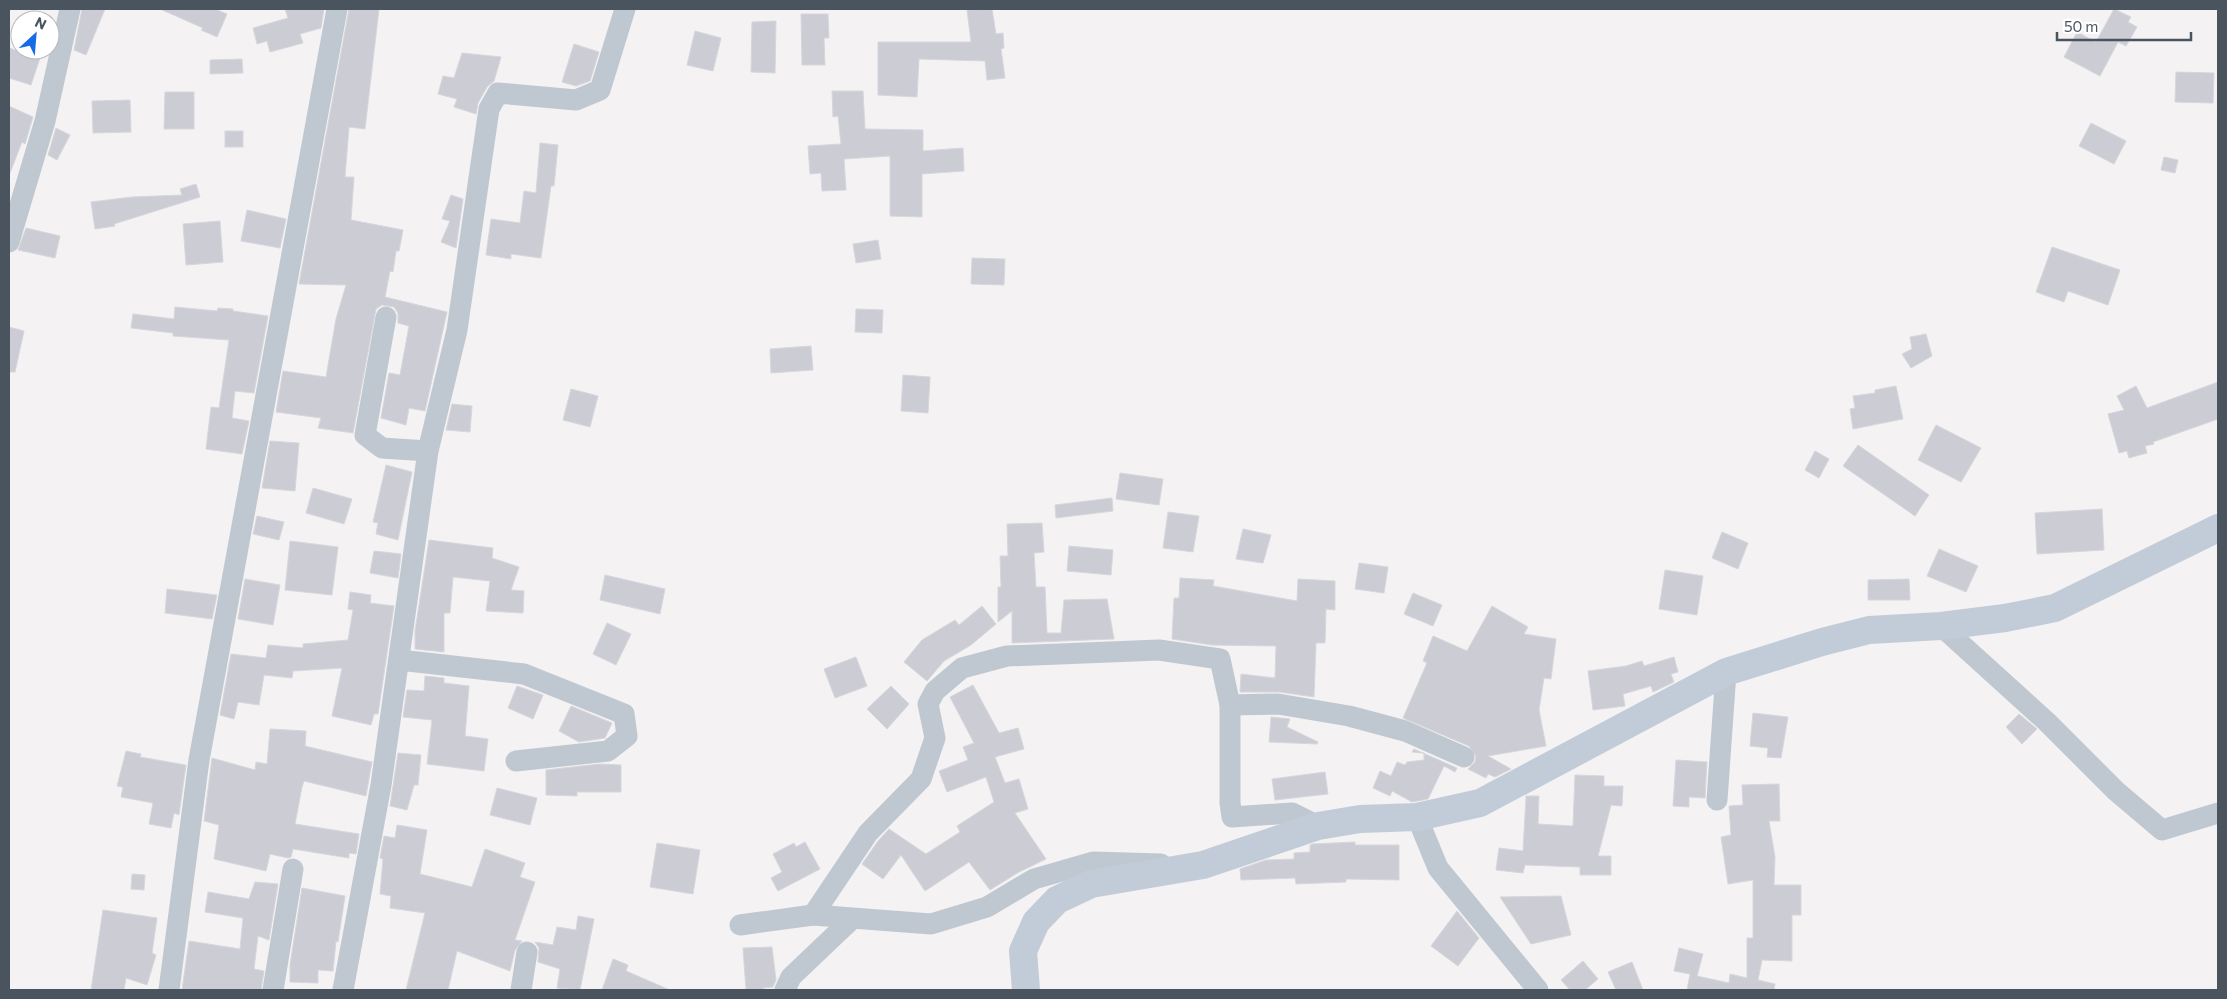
<svg xmlns="http://www.w3.org/2000/svg" width="2227" height="999" font-family="Commissioner,sans-serif">
	<style>
		.building { fill: #cccdd4; stroke: #d6d7dd }
		.lines { fill: none; stroke-linecap: round; stroke-linejoin: round }
		.minor { stroke: #bfc8d0; stroke-width: 21 }
		.secondary { stroke: #c2ccd8; stroke-width: 28 }
	</style>
	<rect width="100%" height="100%" fill="#f4f2f2"/>
	<!-- building -->
	<g class="building">
		<path d="M 82,9 L 105,9 L 86,55 L 74,50 Z"/>
		<path d="M 160,9 L 215,9 L 227,14 L 217,37 L 201,30 L 203,28 Z"/>
		<path d="M 285,9 L 324,9 L 321,28 L 300,34 L 303,43 L 270,52 L 267,41 L 257,44 L 253,28 L 288,18 Z"/>
		<path d="M 349,9 L 379,9 L 365,129 L 349,127 L 345,177 L 354,177 L 351,220 L 403,230 L 399,251 L 396,251 L 393,272 L 390,271 L 385,297 L 447,312 L 425,411 L 409,408 L 406,425 L 381,418 L 389,373 L 400,375 L 409,326 L 398,323 L 398,313 L 394,307 L 382,305 L 376,309 L 353,433 L 318,428 L 321,418 L 276,412 L 283,371 L 326,377 L 336,319 L 346,285 L 299,284 Z"/>
		<path d="M 992,9 L 996,34 L 1003,33 L 1004,48 L 1001,49 L 1005,78 L 987,80 L 985,61 L 919,59 L 917,97 L 878,95 L 878,42 L 971,42 L 967,10 Z"/>
		<path d="M 2114,9 L 2131,17 L 2128,22 L 2137,27 L 2126,46 L 2118,42 L 2100,76 L 2064,57 L 2077,32 L 2096,42 Z"/>
		<path d="M 801,14 L 828,14 L 829,38 L 824,38 L 825,65 L 802,65 Z"/>
		<path d="M 776,21 L 775,73 L 751,72 L 752,22 Z"/>
		<path d="M 695,31 L 721,38 L 713,71 L 687,65 Z"/>
		<path d="M 574,44 L 599,52 L 590,81 L 576,86 L 562,82 Z"/>
		<path d="M 9,48 L 40,58 L 31,85 L 9,78 Z"/>
		<path d="M 462,53 L 501,57 L 494,81 L 487,87 L 478,103 L 476,114 L 454,107 L 457,99 L 438,94 L 443,76 L 454,78 Z"/>
		<path d="M 242,59 L 243,73 L 210,74 L 210,60 Z"/>
		<path d="M 2176,72 L 2214,73 L 2213,103 L 2175,102 Z"/>
		<path d="M 832,91 L 863,91 L 865,129 L 923,130 L 923,151 L 963,148 L 964,171 L 922,174 L 922,217 L 890,216 L 890,156 L 844,159 L 846,190 L 822,191 L 821,173 L 810,174 L 808,146 L 841,144 L 838,116 L 833,117 Z"/>
		<path d="M 165,92 L 194,92 L 194,129 L 164,129 Z"/>
		<path d="M 130,100 L 131,132 L 93,133 L 92,101 Z"/>
		<path d="M 9,106 L 33,117 L 25,144 L 22,142 L 10,173 Z"/>
		<path d="M 2091,123 L 2126,141 L 2114,164 L 2079,146 Z"/>
		<path d="M 56,128 L 70,135 L 57,160 L 48,155 Z"/>
		<rect x="225" y="131" width="18" height="16"/>
		<path d="M 540,143 L 558,145 L 554,186 L 551,186 L 541,258 L 511,254 L 511,259 L 486,255 L 491,219 L 520,223 L 524,191 L 536,193 Z"/>
		<path d="M 2164,157 L 2178,160 L 2175,173 L 2161,170 Z"/>
		<path d="M 196,184 L 200,197 L 114,224 L 115,226 L 95,229 L 91,202 L 132,197 L 182,195 L 180,189 Z"/>
		<path d="M 451,195 L 463,199 L 456,248 L 441,242 L 450,221 L 442,219 Z"/>
		<path d="M 247,210 L 286,219 L 280,248 L 241,241 Z"/>
		<path d="M 220,221 L 223,262 L 186,265 L 183,224 Z"/>
		<path d="M 26,228 L 60,236 L 55,258 L 18,250 Z"/>
		<path d="M 878,240 L 881,259 L 856,263 L 853,244 Z"/>
		<path d="M 2052,247 L 2120,270 L 2108,305 L 2068,291 L 2064,302 L 2036,292 Z"/>
		<path d="M 972,258 L 1005,259 L 1004,285 L 971,284 Z"/>
		<path d="M 175,307 L 217,311 L 218,308 L 233,309 L 233,311 L 268,316 L 254,393 L 235,391 L 232,418 L 249,421 L 242,454 L 206,449 L 211,407 L 219,408 L 229,340 L 173,336 L 173,333 L 131,328 L 133,314 L 174,319 Z"/>
		<path d="M 856,309 L 883,310 L 882,333 L 855,332 Z"/>
		<path d="M 9,327 L 24,331 L 15,372 L 9,372 Z"/>
		<path d="M 1926,334 L 1932,356 L 1911,368 L 1902,354 L 1912,349 L 1910,337 Z"/>
		<path d="M 811,346 L 813,370 L 771,373 L 770,349 Z"/>
		<path d="M 903,375 L 930,377 L 928,413 L 901,411 Z"/>
		<path d="M 2218,382 L 2218,419 L 2153,442 L 2154,444 L 2145,446 L 2147,453 L 2129,458 L 2127,451 L 2119,453 L 2108,414 L 2124,410 L 2117,396 L 2136,386 L 2147,408 Z"/>
		<path d="M 1896,386 L 1903,419 L 1853,429 L 1850,409 L 1855,408 L 1853,396 L 1875,393 L 1875,390 Z"/>
		<path d="M 571,389 L 598,396 L 590,427 L 563,420 Z"/>
		<path d="M 452,404 L 472,406 L 470,432 L 446,430 Z"/>
		<path d="M 1936,425 L 1981,448 L 1961,482 L 1918,460 Z"/>
		<path d="M 270,441 L 299,443 L 295,491 L 262,488 Z"/>
		<path d="M 1858,445 L 1929,495 L 1915,516 L 1843,466 Z"/>
		<path d="M 1815,451 L 1829,459 L 1819,478 L 1805,470 Z"/>
		<path d="M 386,465 L 412,472 L 398,540 L 376,534 L 378,523 L 373,522 Z"/>
		<path d="M 1120,473 L 1163,479 L 1159,505 L 1116,499 Z"/>
		<path d="M 313,488 L 352,499 L 344,524 L 306,513 Z"/>
		<path d="M 1112,498 L 1113,511 L 1056,518 L 1055,505 Z"/>
		<path d="M 2102,509 L 2104,550 L 2037,554 L 2035,513 Z"/>
		<path d="M 1168,512 L 1199,516 L 1193,552 L 1163,548 Z"/>
		<path d="M 257,516 L 284,522 L 279,540 L 253,534 Z"/>
		<path d="M 1042,523 L 1044,552 L 1034,553 L 1036,587 L 1045,587 L 1047,633 L 1061,633 L 1064,600 L 1107,599 L 1114,639 L 1012,643 L 1012,611 L 998,622 L 998,587 L 1001,587 L 1000,556 L 1008,556 L 1007,524 Z"/>
		<path d="M 1243,529 L 1271,535 L 1263,563 L 1236,559 Z"/>
		<path d="M 1722,532 L 1748,543 L 1738,569 L 1712,558 Z"/>
		<path d="M 429,540 L 493,548 L 492,558 L 519,567 L 511,590 L 524,591 L 523,613 L 486,611 L 490,581 L 453,577 L 450,613 L 444,613 L 444,652 L 415,649 L 415,631 Z"/>
		<path d="M 290,541 L 338,547 L 332,595 L 285,590 Z"/>
		<path d="M 1069,546 L 1113,550 L 1111,575 L 1067,571 Z"/>
		<path d="M 1939,549 L 1978,566 L 1966,592 L 1927,576 Z"/>
		<path d="M 374,551 L 401,554 L 398,578 L 370,573 Z"/>
		<path d="M 1359,563 L 1388,567 L 1384,593 L 1355,589 Z"/>
		<path d="M 1665,570 L 1703,576 L 1697,615 L 1659,609 Z"/>
		<path d="M 605,575 L 665,589 L 660,614 L 600,600 Z"/>
		<path d="M 1180,578 L 1214,580 L 1213,586 L 1297,601 L 1298,579 L 1335,581 L 1335,610 L 1326,609 L 1325,643 L 1316,643 L 1314,697 L 1280,692 L 1240,692 L 1241,674 L 1275,678 L 1276,646 L 1212,645 L 1172,639 L 1174,598 L 1179,598 Z"/>
		<path d="M 245,579 L 280,585 L 273,625 L 238,619 Z"/>
		<path d="M 1909,579 L 1910,600 L 1868,600 L 1868,580 Z"/>
		<path d="M 167,589 L 217,595 L 212,619 L 165,613 Z"/>
		<path d="M 350,592 L 371,595 L 370,603 L 394,606 L 378,714 L 374,714 L 371,725 L 332,716 L 342,668 L 293,671 L 292,678 L 264,675 L 259,705 L 238,702 L 234,719 L 220,715 L 231,654 L 266,658 L 268,645 L 303,648 L 303,644 L 348,640 L 353,610 L 348,609 Z"/>
		<path d="M 1413,593 L 1442,605 L 1433,626 L 1404,614 Z"/>
		<path d="M 982,606 L 996,624 L 971,645 L 944,661 L 927,681 L 904,662 L 922,640 L 955,620 L 959,625 Z"/>
		<path d="M 1492,606 L 1528,627 L 1524,634 L 1556,639 L 1551,679 L 1544,678 L 1539,710 L 1546,746 L 1488,756 L 1511,769 L 1495,777 L 1488,774 L 1486,778 L 1468,769 L 1475,762 L 1476,756 L 1469,746 L 1403,718 L 1427,663 L 1423,661 L 1433,636 L 1467,651 Z"/>
		<path d="M 607,623 L 631,634 L 616,665 L 593,654 Z"/>
		<path d="M 856,657 L 867,686 L 835,698 L 824,669 Z"/>
		<path d="M 1674,657 L 1678,672 L 1671,674 L 1674,682 L 1653,692 L 1651,686 L 1623,694 L 1625,706 L 1593,710 L 1588,671 L 1626,666 L 1642,661 L 1644,666 Z"/>
		<path d="M 425,676 L 444,678 L 444,683 L 469,686 L 465,736 L 488,739 L 484,771 L 427,764 L 432,720 L 403,717 L 407,690 L 424,691 Z"/>
		<path d="M 973,685 L 999,733 L 1018,728 L 1024,749 L 995,757 L 1005,783 L 1019,779 L 1028,809 L 1015,813 L 1046,859 L 1019,872 L 990,890 L 969,862 L 925,891 L 901,855 L 883,879 L 862,864 L 878,841 L 889,829 L 926,854 L 960,832 L 957,826 L 994,802 L 986,777 L 947,792 L 939,771 L 968,760 L 963,747 L 974,743 L 950,697 Z"/>
		<path d="M 517,686 L 543,695 L 533,719 L 508,708 Z"/>
		<path d="M 891,686 L 909,704 L 887,729 L 867,709 Z"/>
		<path d="M 571,706 L 612,723 L 605,738 L 579,742 L 559,731 Z"/>
		<path d="M 1753,713 L 1788,717 L 1781,758 L 1767,757 L 1768,748 L 1750,746 Z"/>
		<path d="M 2019,714 L 2037,729 L 2022,744 L 2006,727 Z"/>
		<path d="M 1271,717 L 1290,719 L 1287,727 L 1318,742 L 1317,744 L 1269,742 Z"/>
		<path d="M 270,729 L 306,731 L 305,746 L 372,762 L 366,796 L 304,781 L 302,787 L 295,824 L 359,834 L 356,854 L 349,853 L 349,858 L 293,849 L 291,857 L 288,858 L 270,854 L 266,871 L 214,859 L 219,825 L 204,821 L 212,758 L 255,770 L 256,762 L 267,764 Z"/>
		<path d="M 1414,749 L 1457,768 L 1455,772 L 1444,766 L 1428,799 L 1412,802 L 1392,791 L 1390,796 L 1373,788 L 1380,771 L 1391,776 L 1397,762 L 1405,765 L 1407,762 L 1424,760 L 1424,753 L 1412,752 Z"/>
		<path d="M 126,751 L 141,754 L 140,757 L 186,765 L 179,815 L 174,813 L 171,828 L 149,824 L 153,803 L 121,797 L 123,787 L 117,786 Z"/>
		<path d="M 398,753 L 421,755 L 418,785 L 414,785 L 407,810 L 390,806 Z"/>
		<path d="M 1676,760 L 1707,762 L 1705,798 L 1689,797 L 1689,807 L 1673,806 Z"/>
		<path d="M 599,764 L 621,765 L 621,792 L 577,792 L 577,796 L 546,795 L 546,770 Z"/>
		<path d="M 1325,772 L 1328,794 L 1275,800 L 1272,779 Z"/>
		<path d="M 1575,775 L 1604,776 L 1604,786 L 1623,786 L 1622,806 L 1611,805 L 1598,856 L 1611,856 L 1611,875 L 1580,875 L 1580,867 L 1525,865 L 1523,873 L 1496,870 L 1499,848 L 1523,851 L 1526,796 L 1539,796 L 1538,824 L 1573,826 Z"/>
		<path d="M 1779,784 L 1780,821 L 1769,821 L 1775,857 L 1774,885 L 1801,885 L 1801,915 L 1792,915 L 1792,961 L 1762,960 L 1758,980 L 1775,984 L 1774,990 L 1687,990 L 1690,974 L 1674,971 L 1679,948 L 1703,954 L 1697,976 L 1729,983 L 1730,974 L 1747,978 L 1747,938 L 1753,938 L 1753,880 L 1728,884 L 1721,837 L 1731,835 L 1729,806 L 1743,805 L 1742,785 Z"/>
		<path d="M 497,788 L 537,798 L 530,825 L 490,815 Z"/>
		<path d="M 397,825 L 427,830 L 420,874 L 472,887 L 485,849 L 525,863 L 520,877 L 535,882 L 515,940 L 522,941 L 515,950 L 510,971 L 457,951 L 448,990 L 406,990 L 425,913 L 390,908 L 391,896 L 380,894 L 383,859 L 380,858 L 384,836 L 395,838 Z"/>
		<path d="M 805,842 L 820,869 L 778,891 L 771,878 L 782,872 L 773,854 L 794,843 L 796,847 Z"/>
		<path d="M 1355,842 L 1355,845 L 1399,845 L 1399,880 L 1346,879 L 1346,882 L 1296,884 L 1295,878 L 1241,880 L 1240,869 L 1266,860 L 1294,859 L 1294,853 L 1310,852 L 1310,845 L 1312,844 Z"/>
		<path d="M 657,843 L 700,850 L 693,894 L 650,887 Z"/>
		<path d="M 132,874 L 145,875 L 144,890 L 131,889 Z"/>
		<path d="M 255,882 L 278,884 L 269,940 L 258,936 L 254,969 L 264,971 L 261,990 L 182,990 L 189,941 L 240,949 L 243,918 L 205,912 L 208,892 L 249,899 Z"/>
		<path d="M 302,888 L 345,896 L 338,942 L 336,941 L 333,971 L 318,970 L 318,983 L 290,982 L 290,965 Z"/>
		<path d="M 1561,896 L 1571,935 L 1531,944 L 1500,897 Z"/>
		<path d="M 103,910 L 157,918 L 152,953 L 156,955 L 147,985 L 126,978 L 124,990 L 91,990 Z"/>
		<path d="M 1457,911 L 1479,938 L 1458,966 L 1431,946 Z"/>
		<path d="M 578,916 L 594,919 L 580,990 L 557,988 L 560,969 L 538,962 L 539,948 L 535,942 L 553,945 L 557,927 L 576,930 Z"/>
		<path d="M 772,947 L 776,980 L 773,987 L 763,988 L 764,990 L 746,990 L 743,948 Z"/>
		<path d="M 613,959 L 628,965 L 626,971 L 670,990 L 602,990 Z"/>
		<path d="M 1583,961 L 1598,979 L 1585,990 L 1570,990 L 1561,980 Z"/>
		<path d="M 1632,962 L 1643,990 L 1616,990 L 1608,972 Z"/>
	</g>
	<g class="lines">
		<!-- minor -->
		<g class="minor">
			<path d="M 9,242 L 45,121 L 70,9"/>
			<path d="M 386,317 L 365,435 L 382,448 L 428,451"/>
			<path d="M 1941,626 L 2047,722 L 2116,791 L 2162,830 L 2218,813"/>
			<path d="M 399,660 L 524,674 L 624,714 L 627,736 L 608,751 L 516,761"/>
			<path d="M 1230,705 L 1278,704 L 1349,716 L 1405,731 L 1464,757"/>
			<path d="M 1717,800 L 1726,672"/>
			<path d="M 1417,817 L 1438,868 L 1538,990"/>
			<path d="M 813,915 L 868,833 L 921,779 L 935,738 L 928,704 L 935,691 L 962,668 L 1007,656 L 1159,650 L 1220,659 L 1230,705 L 1230,803 L 1232,817 L 1292,813 L 1318,826"/>
			<path d="M 740,925 L 813,915 L 931,924 L 987,907 L 1034,879 L 1093,862 L 1161,864"/>
			<path d="M 169,990 L 199,760 L 337,9"/>
			<path d="M 273,990 L 293,869"/>
			<path d="M 343,990 L 381,785 L 428,451 L 457,330 L 489,109 L 498,93 L 576,100 L 600,90 L 625,9"/>
			<path d="M 521,990 L 527,952"/>
			<path d="M 785,990 L 791,977 L 852,919"/>
		</g>
		<!-- secondary -->
		<path class="secondary" d="M 1026,990 L 1023,951 L 1036,922 L 1057,900 L 1091,884 L 1203,865 L 1318,826 L 1360,819 L 1417,817 L 1480,803 L 1726,672 L 1822,642 L 1869,630 L 1941,626 L 2005,618 L 2055,608 L 2218,528"/>
	</g>
	<!-- border -->
	<rect width="2227" height="999" fill="none" stroke="#49545f" stroke-width="20"/>
	<!-- north arrow -->
	<g transform="translate(35 35) rotate(26)"><circle r="24" fill="#ffffff" stroke="#b6bbbf"/>
	<path d="M0-4L9 19L0 12L-9 19Z" fill="#186be7"/>
	<text y="-8" font-size="14" font-weight="bold" text-anchor="middle" fill="#49545f">N</text>
	</g>
	<!-- scale -->
	<path d="M2057 32v8h134v-8" fill="none" stroke="#49545f" stroke-width="2.5"/>
	<text x="2064" y="32" font-size="15" fill="#49545f" stroke="#ffffff" stroke-width="4" paint-order="stroke">50 m</text>
</svg>
